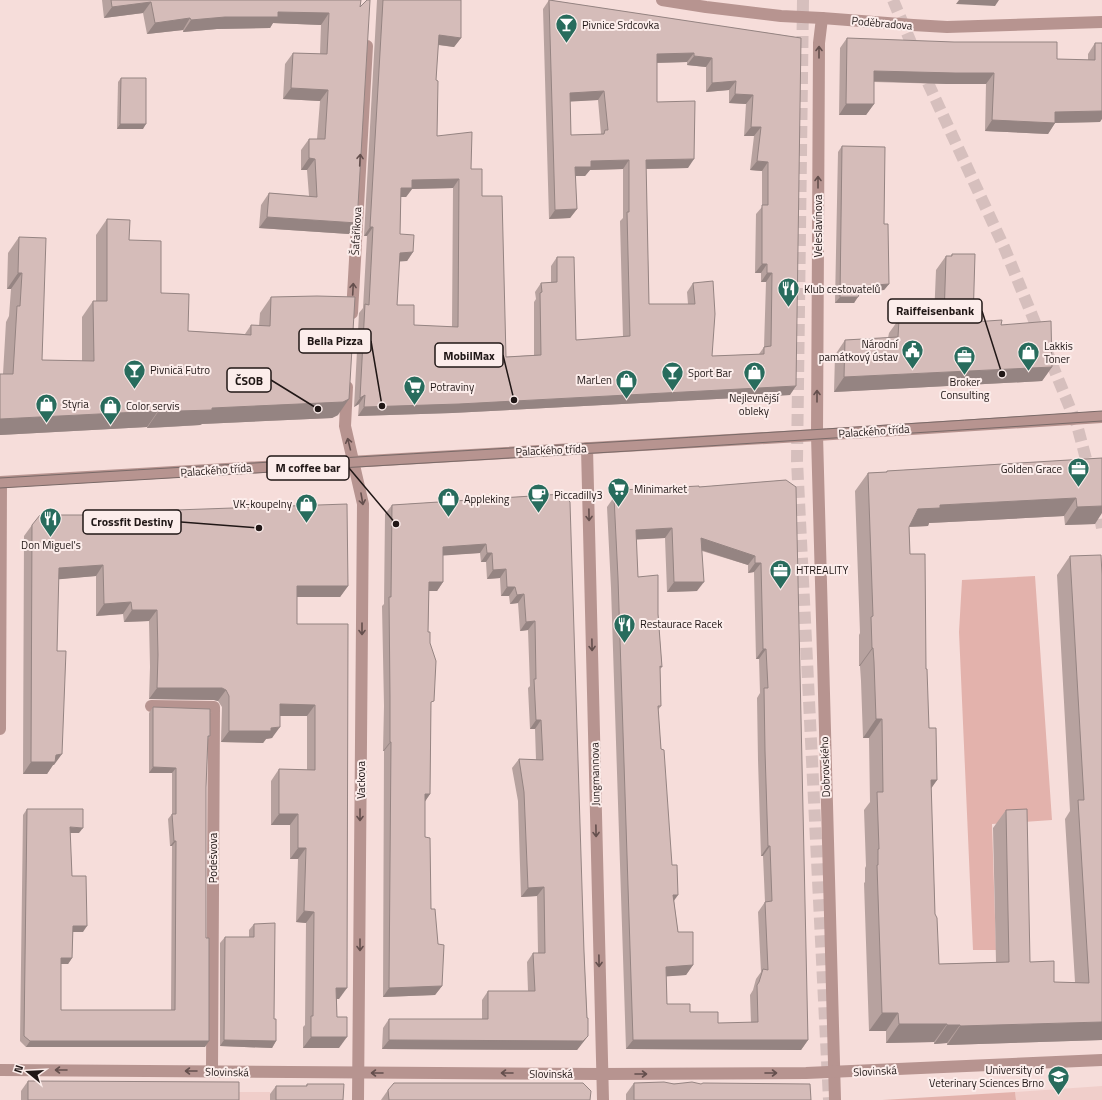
<svg xmlns="http://www.w3.org/2000/svg" width="1102" height="1100" font-family="'Titillium Web',sans-serif">
	<style>
		.built { fill: #f0ceca }
		.green { fill: #e3b2ac }
		.lines { fill: none; stroke-linecap: round; stroke-linejoin: round }
		.highway-tunnel { stroke: #d6bfbd; stroke-width: 12; stroke-dasharray: 12 6; stroke-linecap: butt }
		.minor { stroke: #b79490; stroke-width: 12 }
		.tram { stroke: #7a6a68; stroke-width: 1 }
		.wall { fill: #b7a29f; fill-rule: evenodd }
		.shaded-wall { fill: #958482 }
		.building { fill: #d5bcb9; stroke: #958482; fill-rule: evenodd }
		.oneway { stroke: #644f4d }
		.labels { text-anchor: middle; stroke-width: 4; stroke-linejoin: round; paint-order: stroke }
		.street-label { font-size: 11px; fill: #201716; stroke: #fcedeb }
		.poi-label { font-size: 11px; fill: #201716; stroke: #fcedeb; text-anchor: start }
		.leader { fill: none; stroke: #201716; stroke-width: 1.5 }
		.callout-dot { fill: #201716; stroke: #fcedeb; stroke-width: 1.5 }
		.callout { fill: #fcedeb; stroke: #201716; stroke-width: 1.5 }
		.callout-label { font-size: 12px; text-anchor: middle; font-weight: bold; fill: #201716 }
	</style>
	<rect width="100%" height="100%" fill="#f6ddda"/>
	<!-- built -->
	<g class="built">
		<path d="M 1102,1086 L 1102,1100 L 1016,1100 L 1015,1092 Z"/>
		<rect x="232" y="1092" width="38" height="8"/>
	</g>
	<!-- green -->
	<g class="green">
		<path d="M 1035,576 L 1052,820 L 992,824 L 996,950 L 973,950 L 959,632 L 962,580 Z"/>
		<path d="M 1015,1092 L 1016,1100 L 882,1100 Z"/>
	</g>
	<g class="lines">
		<!-- highway-tunnel -->
		<g class="highway-tunnel">
			<path d="M 803,0 L 797,461 L 829,1100"/>
			<path d="M 893,0 L 928,83 L 1004,247 L 1077,425 L 1090,474"/>
			<path d="M 1097,501 L 1102,528"/>
		</g>
		<!-- minor -->
		<g class="minor">
			<path d="M 662,0 L 706,7 L 781,16 L 822,18 L 913,25 L 947,27 L 1102,22"/>
			<path d="M 822,18 L 819,43 L 817,435 L 835,1100"/>
			<path d="M 352,313 L 367,46"/>
			<path d="M 347,387 L 345,426 L 363,504 L 358,1100"/>
			<path d="M 587,448 L 603,1100"/>
			<path d="M 0,482 L 817,435 L 1102,417"/>
			<path d="M 151,706 L 214,707 L 212,1071"/>
			<path d="M 0,729 L 1,482"/>
			<path d="M 0,1070 L 602,1074 L 806,1073 L 1102,1060"/>
		</g>
		<!-- tram -->
		<g class="tram">
			<path d="M 0,478 C 367,456 735,436 1102,411"/>
			<path d="M 0,488 L 629,451 L 1102,421"/>
		</g>
	</g>
	<!-- wall -->
	<g class="wall">
		<path d="M 102,0 L 361,0 L 360,7 L 349,234 L 259,228 L 261,205 L 269,193 L 309,196 L 307,170 L 301,170 L 301,150 L 309,139 L 317,139 L 320,101 L 283,99 L 285,64 L 293,53 L 320,54 L 321,25 L 273,23 L 270,28 L 217,29 L 183,32 L 183,30 L 147,34 L 143,13 L 104,18 Z"/>
		<path d="M 377,0 L 461,0 L 461,38 L 454,47 L 438,45 L 436,80 L 437,136 L 471,169 L 482,196 L 506,357 L 534,355 L 534,302 L 536,299 L 535,292 L 541,283 L 551,283 L 551,266 L 557,257 L 576,340 L 623,337 L 620,221 L 623,218 L 623,169 L 590,170 L 585,176 L 575,176 L 577,209 L 570,218 L 549,219 L 543,9 L 549,0 L 801,38 L 790,395 L 452,413 L 358,416 L 359,404 L 354,407 L 359,313 L 363,308 L 367,236 L 364,236 ZM 687,62 L 687,65 L 706,67 L 706,92 L 729,90 L 729,103 L 746,104 L 744,136 L 754,136 L 750,170 L 762,171 L 762,207 L 756,214 L 755,273 L 761,273 L 761,282 L 766,282 L 764,347 L 759,354 L 712,356 L 693,283 L 687,292 L 688,304 L 649,304 L 646,169 L 688,168 L 657,102 L 657,63 ZM 598,100 L 601,134 L 571,135 L 570,101 ZM 453,188 L 452,327 L 414,325 L 397,305 L 399,261 L 407,261 L 413,252 L 400,234 L 401,197 L 406,197 L 412,189 Z"/>
		<path d="M 847,38 L 1057,59 L 1088,60 L 1088,54 L 1095,43 L 1100,122 L 1055,123 L 1048,134 L 985,131 L 986,84 L 947,84 L 874,82 L 874,104 L 866,115 L 839,115 L 840,48 Z"/>
		<path d="M 121,78 L 143,129 L 117,129 L 118,82 Z"/>
		<path d="M 842,146 L 884,224 L 889,284 L 884,290 L 860,292 L 854,303 L 835,303 L 838,152 Z"/>
		<path d="M 107,219 L 129,240 L 161,293 L 188,331 L 245,334 L 251,325 L 259,326 L 260,313 L 271,297 L 338,415 L 332,418 L 202,424 L 200,425 L 168,427 L 147,428 L 147,427 L 0,435 L 0,374 L 3,374 L 6,322 L 9,316 L 11,289 L 7,289 L 8,253 L 19,237 L 42,360 L 82,361 L 82,317 L 93,301 L 96,301 L 96,235 Z"/>
		<path d="M 952,254 L 973,322 L 1001,325 L 1052,367 L 1042,381 L 834,392 L 835,355 L 845,340 L 888,338 L 889,333 L 899,319 L 934,318 L 936,270 L 946,256 L 951,256 Z"/>
		<path d="M 1102,458 L 1095,524 L 1065,525 L 1064,516 L 929,523 L 928,526 L 909,527 L 910,554 L 926,669 L 929,728 L 937,780 L 931,788 L 935,914 L 939,964 L 996,962 L 993,828 L 1006,810 L 1030,962 L 1054,982 L 1075,982 L 1065,819 L 1070,811 L 1057,575 L 1070,556 L 1102,575 L 1102,1040 L 947,1045 L 947,1043 L 934,1044 L 934,1042 L 886,1043 L 886,1031 L 869,1031 L 864,883 L 865,882 L 865,868 L 866,866 L 864,810 L 870,802 L 869,738 L 863,738 L 861,681 L 860,666 L 859,666 L 859,635 L 860,633 L 855,491 L 868,473 L 886,472 L 887,471 Z"/>
		<path d="M 786,480 L 808,1040 L 801,1050 L 626,1049 L 611,588 L 607,507 L 614,497 L 699,487 ZM 665,538 L 667,592 L 697,591 L 702,551 L 748,565 L 748,573 L 754,572 L 756,659 L 759,659 L 760,693 L 757,698 L 758,760 L 761,856 L 763,856 L 765,902 L 758,912 L 761,972 L 756,979 L 753,990 L 750,995 L 751,1023 L 718,1023 L 690,1012 L 667,1004 L 666,976 L 686,975 L 693,965 L 678,932 L 674,901 L 661,749 L 658,710 L 661,706 L 660,669 L 662,667 L 658,614 L 638,577 L 636,539 Z"/>
		<path d="M 563,494 L 588,1036 L 577,1050 L 382,1049 L 383,1028 L 389,1019 L 482,1019 L 482,1000 L 488,991 L 528,991 L 527,962 L 533,953 L 538,953 L 537,896 L 521,897 L 518,801 L 512,768 L 519,759 L 536,760 L 535,729 L 530,729 L 528,688 L 530,686 L 528,630 L 520,631 L 518,603 L 510,604 L 509,596 L 501,596 L 500,578 L 487,579 L 486,562 L 481,562 L 480,553 L 443,555 L 443,582 L 437,591 L 429,591 L 428,632 L 430,643 L 431,706 L 430,794 L 425,801 L 425,837 L 431,909 L 442,986 L 435,995 L 383,997 L 384,751 L 383,751 L 384,706 L 382,606 L 384,604 L 385,514 L 392,505 Z"/>
		<path d="M 32,525 L 348,586 L 340,597 L 297,597 L 297,624 L 348,624 L 339,999 L 337,999 L 337,1017 L 339,1048 L 303,1048 L 303,1027 L 305,1025 L 306,923 L 296,922 L 298,859 L 290,859 L 290,825 L 271,825 L 271,781 L 279,769 L 307,770 L 307,716 L 280,716 L 272,738 L 266,739 L 263,743 L 221,742 L 222,707 L 218,701 L 214,700 L 149,699 L 150,667 L 149,621 L 124,622 L 123,614 L 96,616 L 96,576 L 58,579 L 54,765 L 53,765 L 47,774 L 23,774 L 24,536 Z"/>
		<path d="M 153,707 L 210,736 L 208,740 L 206,787 L 205,1047 L 26,1047 L 20,1041 L 23,815 L 27,809 L 79,833 L 70,833 L 72,876 L 83,932 L 73,932 L 72,958 L 68,964 L 61,964 L 61,1010 L 171,1010 L 172,846 L 170,846 L 168,819 L 172,814 L 172,773 L 149,773 L 149,713 Z"/>
		<path d="M 254,924 L 274,1019 L 276,1041 L 272,1048 L 220,1046 L 220,943 L 225,937 L 249,937 L 249,930 Z"/>
		<path d="M 28,1081 L 239,1100 L 21,1100 L 21,1091 Z"/>
		<path d="M 634,1083 L 701,1084 L 811,1100 L 626,1100 L 626,1094 Z"/>
		<path d="M 307,1084 L 343,1100 L 270,1100 L 270,1094 L 276,1086 L 306,1086 Z"/>
		<path d="M 388,1090 L 590,1100 L 381,1100 Z"/>
	</g>
	<!-- shaded-wall -->
	<g class="shaded-wall">
		<path d="M 959,0 L 999,0 L 995,6 L 956,4 Z"/>
		<path d="M 151,2 L 143,13 L 104,18 L 112,7 Z"/>
		<path d="M 278,12 L 329,13 L 321,25 L 273,23 L 270,28 L 217,29 L 183,32 L 191,20 Z"/>
		<path d="M 190,18 L 183,30 L 147,34 L 155,23 Z"/>
		<path d="M 439,35 L 461,38 L 454,47 L 433,44 Z"/>
		<path d="M 694,53 L 687,62 L 651,63 L 657,54 Z"/>
		<path d="M 694,56 L 712,58 L 706,67 L 687,65 Z"/>
		<path d="M 874,71 L 994,73 L 986,84 L 947,84 L 867,81 Z"/>
		<path d="M 736,81 L 729,90 L 706,92 L 712,83 Z"/>
		<path d="M 291,88 L 328,90 L 320,101 L 283,99 Z"/>
		<path d="M 604,91 L 598,100 L 564,102 L 570,93 Z"/>
		<path d="M 735,94 L 753,95 L 746,104 L 729,103 Z"/>
		<path d="M 846,104 L 874,104 L 866,115 L 839,115 Z"/>
		<path d="M 1102,111 L 1102,119 L 1100,122 L 1055,123 L 1048,134 L 985,131 L 992,120 L 1055,112 Z"/>
		<path d="M 120,124 L 146,124 L 143,129 L 117,129 Z"/>
		<path d="M 751,127 L 761,127 L 754,136 L 744,136 Z"/>
		<path d="M 309,158 L 315,159 L 307,170 L 301,170 Z"/>
		<path d="M 694,159 L 688,168 L 640,169 L 646,160 Z"/>
		<path d="M 629,160 L 623,169 L 590,170 L 585,176 L 569,176 L 575,167 L 591,161 Z"/>
		<path d="M 757,161 L 768,162 L 762,171 L 750,170 Z"/>
		<path d="M 459,179 L 453,188 L 412,189 L 406,197 L 395,197 L 401,188 L 412,180 Z"/>
		<path d="M 577,209 L 570,218 L 549,219 L 555,210 Z"/>
		<path d="M 267,217 L 357,223 L 349,234 L 259,228 Z"/>
		<path d="M 370,227 L 373,227 L 367,236 L 364,236 Z"/>
		<path d="M 413,252 L 407,261 L 393,262 L 400,253 Z"/>
		<path d="M 762,264 L 767,264 L 761,273 L 755,273 Z"/>
		<path d="M 18,273 L 22,273 L 11,289 L 7,289 Z"/>
		<path d="M 767,273 L 772,273 L 766,282 L 761,282 Z"/>
		<path d="M 889,284 L 884,290 L 858,292 L 862,286 Z"/>
		<path d="M 840,297 L 858,297 L 854,303 L 835,303 Z"/>
		<path d="M 1052,367 L 1042,381 L 834,392 L 844,377 Z"/>
		<path d="M 796,386 L 790,395 L 452,413 L 358,416 L 364,407 Z"/>
		<path d="M 365,395 L 359,404 L 354,407 L 360,398 Z"/>
		<path d="M 349,399 L 338,415 L 332,418 L 202,424 L 200,425 L 147,428 L 158,412 L 212,408 Z"/>
		<path d="M 158,411 L 147,427 L 0,435 L 0,419 Z"/>
		<path d="M 1076,498 L 1064,516 L 929,523 L 928,526 L 905,527 L 918,509 L 940,505 Z"/>
		<path d="M 1102,506 L 1102,513 L 1095,524 L 1065,525 L 1077,507 Z"/>
		<path d="M 672,528 L 665,538 L 629,540 L 636,530 Z"/>
		<path d="M 701,538 L 755,556 L 748,565 L 695,548 Z"/>
		<path d="M 486,544 L 480,553 L 437,556 L 443,547 Z"/>
		<path d="M 487,553 L 492,553 L 486,562 L 481,562 Z"/>
		<path d="M 755,563 L 761,563 L 754,572 L 748,573 Z"/>
		<path d="M 103,565 L 96,576 L 51,580 L 59,568 Z"/>
		<path d="M 506,569 L 500,578 L 487,579 L 493,570 Z"/>
		<path d="M 429,582 L 443,582 L 437,591 L 423,591 Z"/>
		<path d="M 674,582 L 704,582 L 697,591 L 667,592 Z"/>
		<path d="M 297,586 L 348,586 L 340,597 L 289,597 Z"/>
		<path d="M 507,587 L 515,587 L 509,596 L 501,596 Z"/>
		<path d="M 524,594 L 518,603 L 510,604 L 517,595 Z"/>
		<path d="M 131,602 L 123,614 L 96,616 L 104,604 Z"/>
		<path d="M 132,610 L 157,610 L 149,621 L 124,622 Z"/>
		<path d="M 535,621 L 528,630 L 520,631 L 526,622 Z"/>
		<path d="M 872,648 L 873,648 L 860,666 L 859,666 Z"/>
		<path d="M 763,649 L 766,649 L 759,659 L 756,659 Z"/>
		<path d="M 157,688 L 222,688 L 226,690 L 218,701 L 214,700 L 149,699 Z"/>
		<path d="M 280,704 L 315,705 L 307,716 L 272,716 Z"/>
		<path d="M 876,719 L 882,719 L 869,738 L 863,738 Z"/>
		<path d="M 536,720 L 541,720 L 535,729 L 530,729 Z"/>
		<path d="M 280,727 L 272,738 L 266,739 L 263,743 L 221,742 L 229,731 Z"/>
		<path d="M 390,742 L 391,742 L 384,751 L 383,751 Z"/>
		<path d="M 62,754 L 54,765 L 53,765 L 47,774 L 23,774 L 31,762 L 56,755 Z"/>
		<path d="M 153,767 L 176,768 L 172,773 L 149,773 Z"/>
		<path d="M 931,780 L 937,780 L 924,799 Z"/>
		<path d="M 425,794 L 430,794 L 424,803 Z"/>
		<path d="M 279,814 L 298,814 L 290,825 L 271,825 Z"/>
		<path d="M 70,827 L 83,828 L 79,833 L 66,833 Z"/>
		<path d="M 174,841 L 176,841 L 172,846 L 170,846 Z"/>
		<path d="M 768,846 L 770,846 L 763,856 L 761,856 Z"/>
		<path d="M 298,848 L 306,848 L 298,859 L 290,859 Z"/>
		<path d="M 544,887 L 537,896 L 521,897 L 528,888 Z"/>
		<path d="M 673,895 L 678,895 L 671,905 Z"/>
		<path d="M 304,911 L 314,912 L 306,923 L 296,922 Z"/>
		<path d="M 73,926 L 87,926 L 83,932 L 69,932 Z"/>
		<path d="M 61,958 L 72,958 L 68,964 L 57,964 Z"/>
		<path d="M 693,965 L 686,975 L 659,977 L 666,967 Z"/>
		<path d="M 442,986 L 435,995 L 383,997 L 389,988 Z"/>
		<path d="M 336,988 L 347,988 L 339,999 L 328,999 Z"/>
		<path d="M 882,1013 L 898,1013 L 886,1031 L 869,1031 Z"/>
		<path d="M 1102,1022 L 1102,1040 L 947,1045 L 960,1026 Z"/>
		<path d="M 899,1024 L 947,1024 L 934,1042 L 886,1043 Z"/>
		<path d="M 947,1025 L 960,1025 L 947,1043 L 934,1044 Z"/>
		<path d="M 588,1036 L 577,1050 L 382,1049 L 389,1040 Z"/>
		<path d="M 311,1037 L 347,1037 L 339,1048 L 303,1048 Z"/>
		<path d="M 224,1040 L 276,1041 L 272,1048 L 220,1046 Z"/>
		<path d="M 633,1040 L 808,1040 L 801,1050 L 626,1049 Z"/>
		<path d="M 30,1041 L 209,1041 L 205,1047 L 26,1047 Z"/>
	</g>
	<!-- building -->
	<g class="building">
		<path d="M 111,0 L 361,0 L 360,7 L 367,0 L 370,0 L 357,223 L 267,217 L 269,193 L 317,197 L 315,159 L 309,158 L 309,139 L 325,139 L 328,90 L 291,88 L 293,53 L 327,54 L 329,13 L 278,12 L 278,17 L 225,17 L 191,20 L 190,18 L 155,23 L 151,2 L 112,7 Z"/>
		<path d="M 383,0 L 461,0 L 461,38 L 439,35 L 436,80 L 438,81 L 437,136 L 472,132 L 471,169 L 482,169 L 482,196 L 502,196 L 506,357 L 541,355 L 540,293 L 542,292 L 541,283 L 557,282 L 557,257 L 574,257 L 576,340 L 630,336 L 627,212 L 629,212 L 629,160 L 591,161 L 591,167 L 575,167 L 577,209 L 555,210 L 549,0 L 801,38 L 796,386 L 459,404 L 364,407 L 365,395 L 360,398 L 365,304 L 369,305 L 373,227 L 370,227 ZM 694,53 L 694,56 L 712,58 L 712,83 L 736,81 L 735,94 L 753,95 L 751,127 L 761,127 L 757,161 L 768,162 L 768,205 L 762,205 L 762,264 L 767,264 L 767,273 L 772,273 L 771,346 L 764,347 L 764,354 L 712,356 L 715,314 L 713,281 L 693,283 L 695,304 L 649,304 L 646,160 L 694,159 L 695,101 L 657,102 L 657,54 ZM 604,91 L 608,130 L 605,130 L 604,134 L 571,135 L 570,93 ZM 459,179 L 458,327 L 414,325 L 414,305 L 397,305 L 400,253 L 413,252 L 414,235 L 400,234 L 401,188 L 412,188 L 412,180 Z"/>
		<path d="M 847,38 L 954,42 L 1057,42 L 1057,59 L 1095,60 L 1095,43 L 1102,43 L 1102,111 L 1055,112 L 1055,123 L 992,120 L 994,73 L 955,73 L 874,71 L 874,104 L 846,104 Z"/>
		<path d="M 121,78 L 146,78 L 146,124 L 120,124 Z"/>
		<path d="M 842,146 L 885,147 L 884,224 L 888,224 L 889,284 L 862,286 L 858,297 L 840,297 Z"/>
		<path d="M 107,219 L 130,220 L 129,240 L 161,241 L 161,293 L 189,294 L 188,331 L 251,335 L 251,325 L 270,326 L 271,297 L 317,296 L 355,297 L 349,399 L 343,402 L 212,408 L 212,410 L 179,411 L 158,412 L 158,411 L 0,419 L 0,374 L 13,374 L 17,306 L 20,306 L 22,273 L 18,273 L 19,237 L 46,238 L 42,360 L 94,361 L 93,301 L 107,301 Z"/>
		<path d="M 952,254 L 975,254 L 973,322 L 1002,320 L 1001,325 L 1051,321 L 1052,367 L 844,377 L 845,340 L 898,337 L 899,319 L 944,318 L 946,256 L 952,256 Z"/>
		<path d="M 1102,458 L 1102,506 L 1077,507 L 1076,498 L 940,505 L 940,508 L 918,509 L 909,527 L 910,554 L 925,554 L 926,669 L 927,669 L 929,728 L 936,728 L 937,780 L 931,780 L 935,914 L 937,918 L 939,964 L 1009,962 L 1006,810 L 1027,809 L 1030,962 L 1054,961 L 1054,982 L 1089,983 L 1078,800 L 1084,800 L 1070,556 L 1101,555 L 1102,575 L 1102,1022 L 960,1026 L 960,1025 L 947,1025 L 947,1024 L 899,1024 L 898,1013 L 882,1013 L 877,865 L 878,865 L 878,849 L 879,849 L 877,792 L 883,792 L 882,719 L 876,719 L 874,662 L 873,648 L 872,648 L 871,617 L 873,616 L 868,473 L 887,472 L 887,471 Z"/>
		<path d="M 786,480 L 796,487 L 808,1040 L 633,1040 L 618,578 L 614,497 L 621,490 L 699,486 L 699,487 ZM 672,528 L 674,582 L 704,582 L 701,538 L 755,556 L 755,563 L 761,563 L 763,649 L 766,649 L 768,688 L 764,688 L 765,751 L 768,846 L 770,846 L 772,901 L 765,902 L 768,970 L 763,969 L 759,982 L 757,985 L 758,1022 L 718,1023 L 718,1012 L 690,1012 L 690,1004 L 667,1004 L 666,967 L 693,965 L 693,932 L 678,932 L 673,895 L 678,895 L 677,865 L 672,865 L 664,750 L 661,749 L 658,706 L 661,706 L 660,666 L 662,667 L 658,614 L 658,575 L 638,577 L 636,530 Z"/>
		<path d="M 563,494 L 570,502 L 584,952 L 587,1018 L 588,1018 L 588,1036 L 583,1041 L 389,1040 L 389,1019 L 488,1019 L 488,991 L 535,991 L 533,953 L 545,953 L 544,887 L 528,888 L 524,792 L 519,759 L 543,760 L 541,720 L 536,720 L 534,679 L 536,679 L 535,621 L 526,622 L 524,594 L 517,595 L 515,587 L 507,587 L 506,569 L 493,570 L 492,553 L 487,553 L 486,544 L 443,547 L 443,582 L 429,582 L 428,632 L 430,632 L 430,643 L 436,661 L 434,701 L 431,702 L 430,794 L 425,794 L 425,837 L 430,838 L 431,909 L 435,909 L 438,944 L 444,945 L 442,986 L 389,988 L 391,742 L 390,742 L 390,697 L 389,597 L 391,597 L 392,505 Z"/>
		<path d="M 347,504 L 348,586 L 297,586 L 297,624 L 348,624 L 347,988 L 336,988 L 337,1017 L 347,1017 L 347,1037 L 311,1037 L 311,1016 L 313,1016 L 314,912 L 304,911 L 306,848 L 298,848 L 298,814 L 279,814 L 279,769 L 315,770 L 315,705 L 280,704 L 280,727 L 271,728 L 271,731 L 229,731 L 229,696 L 226,690 L 222,688 L 157,688 L 158,655 L 157,610 L 132,610 L 131,602 L 104,604 L 103,565 L 59,568 L 57,651 L 66,651 L 62,754 L 56,755 L 55,762 L 31,762 L 32,525 L 40,515 L 87,515 L 90,513 Z"/>
		<path d="M 153,707 L 210,709 L 210,736 L 208,736 L 206,787 L 206,938 L 209,938 L 209,1041 L 30,1041 L 24,1036 L 27,809 L 83,809 L 83,828 L 70,827 L 72,876 L 86,876 L 87,926 L 73,926 L 72,958 L 61,958 L 61,1010 L 175,1010 L 176,841 L 174,841 L 172,814 L 176,814 L 176,768 L 153,767 Z"/>
		<path d="M 275,923 L 274,1019 L 276,1019 L 276,1041 L 224,1040 L 225,937 L 254,937 L 254,924 Z"/>
		<path d="M 28,1081 L 239,1082 L 239,1100 L 28,1100 Z"/>
		<path d="M 664,1082 L 674,1084 L 692,1082 L 701,1084 L 703,1083 L 810,1084 L 811,1100 L 634,1100 L 634,1083 Z"/>
		<path d="M 394,1083 L 583,1083 L 591,1091 L 590,1100 L 389,1100 L 388,1090 Z"/>
		<path d="M 307,1084 L 344,1084 L 343,1100 L 276,1100 L 276,1086 L 307,1086 Z"/>
	</g>
	<!-- one-way arrows -->
	<defs><path id="oneway-shaft" d="M-6 0H5M1.5-3L5.5 0L1.5 3" fill="none" stroke-width="1.6" stroke-linecap="round" stroke-linejoin="round"/></defs>
	<g class="oneway">
		<use href="#oneway-shaft" transform="translate(819 52) rotate(-90)"/>
		<use href="#oneway-shaft" transform="translate(360 160) rotate(-87)"/>
		<use href="#oneway-shaft" transform="translate(818 182) rotate(-90)"/>
		<use href="#oneway-shaft" transform="translate(353 289) rotate(-87)"/>
		<use href="#oneway-shaft" transform="translate(817 396) rotate(-90)"/>
		<use href="#oneway-shaft" transform="translate(349 444) rotate(-104)"/>
		<use href="#oneway-shaft" transform="translate(362 499) rotate(80)"/>
		<use href="#oneway-shaft" transform="translate(589 515) rotate(89)"/>
		<use href="#oneway-shaft" transform="translate(362 629) rotate(90)"/>
		<use href="#oneway-shaft" transform="translate(592 645) rotate(89)"/>
		<use href="#oneway-shaft" transform="translate(360 815) rotate(90)"/>
		<use href="#oneway-shaft" transform="translate(596 831) rotate(89)"/>
		<use href="#oneway-shaft" transform="translate(360 945) rotate(90)"/>
		<use href="#oneway-shaft" transform="translate(599 961) rotate(89)"/>
		<use href="#oneway-shaft" transform="translate(61 1070) rotate(-180)"/>
		<use href="#oneway-shaft" transform="translate(191 1071) rotate(-180)"/>
		<use href="#oneway-shaft" transform="translate(377 1073) rotate(-180)"/>
		<use href="#oneway-shaft" transform="translate(507 1073) rotate(-180)"/>
		<use href="#oneway-shaft" transform="translate(771 1073)"/>
		<use href="#oneway-shaft" transform="translate(641 1074)"/>
	</g>
	<!-- icons -->
	<defs>
		<symbol id="bar-pin" viewBox="-11 -11 22 30"><path d="M0 17L-7.5 6A9.5 9.5 0 1 1 7.5 6Z" fill="#286c5d" stroke="#fcedeb"/><path d="M-6-5H6L.8 .8V4.5H3.5V6h-7V4.5H-.8V.8Z" fill="#fff"/></symbol>
		<symbol id="restaurant-pin" viewBox="-11 -11 22 30"><path d="M0 17L-7.5 6A9.5 9.5 0 1 1 7.5 6Z" fill="#286c5d" stroke="#fcedeb"/><path d="M-5-6h1v4h1v-4h1v4h1v-4h1v5L-1.5 .5V6h-2V.5L-5-1ZM5-6V6H3V1.5H1.5Q1.5-4 5-6Z" fill="#fff"/></symbol>
		<symbol id="civic-pin" viewBox="-11 -11 22 30"><path d="M0 17L-7.5 6A9.5 9.5 0 1 1 7.5 6Z" fill="#286c5d" stroke="#fcedeb"/><path d="M-.6-6.5H3V-4.5H.6V-3L4-1V1h2V6H-6V1h2V-1L-.6-3ZM-1.2 2.5V6h2.4V2.5Z" fill="#fff"/></symbol>
		<symbol id="shop-pin" viewBox="-11 -11 22 30"><path d="M0 17L-7.5 6A9.5 9.5 0 1 1 7.5 6Z" fill="#286c5d" stroke="#fcedeb"/><path d="M-5-2.5h2.3a2.7 3.5 0 0 1 5.4 0H5L5.5 6h-11ZM-1.5-2.5h3a1.5 2.3 0 0 0-3 0Z" fill="#fff"/></symbol>
		<symbol id="office-pin" viewBox="-11 -11 22 30"><path d="M0 17L-7.5 6A9.5 9.5 0 1 1 7.5 6Z" fill="#286c5d" stroke="#fcedeb"/><path d="M-6-3h4V-5.5h4V-3h4V5H-6ZM-1-4.5V-3h2v-1.5ZM-6 0V1H6V0Z" fill="#fff"/></symbol>
		<symbol id="supermarket-pin" viewBox="-11 -11 22 30"><path d="M0 17L-7.5 6A9.5 9.5 0 1 1 7.5 6Z" fill="#286c5d" stroke="#fcedeb"/><path d="M-6-5.5h2.5l.6 2H6L4.5 2H-2.5L-4.4-4H-6ZM-1.5 3.2a1.3 1.3 0 1 0 .1 0ZM3 3.2a1.3 1.3 0 1 0 .1 0Z" fill="#fff"/></symbol>
		<symbol id="cafe-pin" viewBox="-11 -11 22 30"><path d="M0 17L-7.5 6A9.5 9.5 0 1 1 7.5 6Z" fill="#286c5d" stroke="#fcedeb"/><path d="M-5.5-4.5H6V0H3Q3 3.5 0 3.5H-2.5Q-5.5 3.5-5.5 0ZM3-3.2v2h1.7v-2ZM-6 4.5H4V6H-6Z" fill="#fff"/></symbol>
		<symbol id="university-pin" viewBox="-11 -11 22 30"><path d="M0 17L-7.5 6A9.5 9.5 0 1 1 7.5 6Z" fill="#286c5d" stroke="#fcedeb"/><path d="M0-5L7-2L0 1L-7-2ZM-4 1L0 2.5L4 1V4Q0 6-4 4Z" fill="#fff"/></symbol>
	</defs>
	<g fill-rule="evenodd">
		<use href="#bar-pin" x="554" y="12" width="25" height="34"/>
		<use href="#restaurant-pin" x="776" y="276" width="25" height="34"/>
		<use href="#civic-pin" x="900" y="338" width="25" height="34"/>
		<use href="#shop-pin" x="1016" y="340" width="25" height="34"/>
		<use href="#office-pin" x="952" y="344" width="25" height="34"/>
		<use href="#bar-pin" x="122" y="358" width="25" height="34"/>
		<use href="#shop-pin" x="742" y="360" width="25" height="34"/>
		<use href="#bar-pin" x="660" y="360" width="25" height="34"/>
		<use href="#shop-pin" x="614" y="368" width="25" height="34"/>
		<use href="#supermarket-pin" x="402" y="374" width="25" height="34"/>
		<use href="#shop-pin" x="34" y="392" width="25" height="34"/>
		<use href="#shop-pin" x="98" y="394" width="25" height="34"/>
		<use href="#office-pin" x="1066" y="456" width="25" height="34"/>
		<use href="#supermarket-pin" x="606" y="476" width="25" height="34"/>
		<use href="#cafe-pin" x="526" y="482" width="25" height="34"/>
		<use href="#shop-pin" x="436" y="486" width="25" height="34"/>
		<use href="#shop-pin" x="294" y="492" width="25" height="34"/>
		<use href="#restaurant-pin" x="38" y="506" width="25" height="34"/>
		<use href="#office-pin" x="768" y="558" width="25" height="34"/>
		<use href="#restaurant-pin" x="612" y="612" width="25" height="34"/>
		<use href="#university-pin" x="1046" y="1064" width="25" height="34"/>
	</g>
	<g class="labels">
		<!-- street labels -->
		<g class="street-label">
			<text transform="translate(882 23) rotate(5)" y="4">Poděbradova</text>
			<text transform="translate(818 226) rotate(-90)" y="4">Veleslavínova</text>
			<text transform="translate(356 231) rotate(-87)" y="4">Šafaříkova</text>
			<text transform="translate(874 431) rotate(-4)" y="4">Palackého třída</text>
			<text transform="translate(551 450) rotate(-3)" y="4">Palackého třída</text>
			<text transform="translate(216 470) rotate(-4)" y="4">Palackého třída</text>
			<text transform="translate(825 767) rotate(-92)" y="4">Dobrovského</text>
			<text transform="translate(595 774) rotate(-91)" y="4">Jungmannova</text>
			<text transform="translate(361 780) rotate(-90)" y="4">Vackova</text>
			<text transform="translate(213 858) rotate(-90)" y="4">Podešvova</text>
			<text transform="translate(875 1071) rotate(-3)" y="4">Slovinská</text>
			<text transform="translate(227 1072) rotate(1)" y="4">Slovinská</text>
			<text x="551" y="1078">Slovinská</text>
		</g>
		<!-- poi labels -->
		<g class="poi-label">
			<text x="582" y="29">Pivnice Srdcovka</text>
			<text x="804" y="293">Klub cestovatelů</text>
			<text x="898" y="348" text-anchor="end">Národní<tspan x="898" dy="13">památkový ústav</tspan></text>
			<text x="1044" y="350">Lakkis<tspan x="1044" dy="13">Toner</tspan></text>
			<text x="150" y="374">Pivnicä Futro</text>
			<text x="688" y="377">Sport Bar</text>
			<text x="612" y="384" text-anchor="end">MarLen</text>
			<text x="965" y="386" text-anchor="middle">Broker<tspan x="965" dy="13">Consulting</tspan></text>
			<text x="430" y="391">Potraviny</text>
			<text x="754" y="402" text-anchor="middle">Nejlevnější<tspan x="754" dy="13">obleky</tspan></text>
			<text x="62" y="408">Styria</text>
			<text x="126" y="410">Color servis</text>
			<text x="1062" y="473" text-anchor="end">Golden Grace</text>
			<text x="634" y="493">Minimarket</text>
			<text x="554" y="499">Piccadilly3</text>
			<text x="464" y="503">Appleking</text>
			<text x="292" y="508" text-anchor="end">VK-koupelny</text>
			<text x="51" y="549" text-anchor="middle">Don Miguel's</text>
			<text x="796" y="574">HTREALITY</text>
			<text x="640" y="628">Restaurace Racek</text>
			<text x="1044" y="1074" text-anchor="end">University of<tspan x="1044" dy="13">Veterinary Sciences Brno</tspan></text>
		</g>
	</g>
	<!-- callouts -->
	<path class="leader" d="M1002 374L982 311M382 406L371 341M514 400L503 355M318 409L271 380M396 524L349 468M259 528L181 522"/>
	<g class="callout-dot">
		<circle cx="1002" cy="374" r="4"/>
		<circle cx="382" cy="406" r="4"/>
		<circle cx="514" cy="400" r="4"/>
		<circle cx="318" cy="409" r="4"/>
		<circle cx="396" cy="524" r="4"/>
		<circle cx="259" cy="528" r="4"/>
	</g>
	<g class="callout">
		<rect x="888" y="299" width="94" height="24" rx="4"/>
		<rect x="299" y="329" width="72" height="24" rx="4"/>
		<rect x="435" y="343" width="68" height="24" rx="4"/>
		<rect x="227" y="368" width="44" height="24" rx="4"/>
		<rect x="267" y="456" width="82" height="24" rx="4"/>
		<rect x="83" y="510" width="98" height="24" rx="4"/>
	</g>
	<g class="callout-label">
		<text x="935" y="315">Raiffeisenbank</text>
		<text x="335" y="345">Bella Pizza</text>
		<text x="469" y="360">MobilMax</text>
		<text x="249" y="385">ČSOB</text>
		<text x="308" y="472">M coffee bar</text>
		<text x="132" y="526">Crossfit Destiny</text>
	</g>
	<!-- north arrow -->
	<g transform="translate(28 1072) rotate(288)" stroke="#fcedeb" stroke-width="3" paint-order="stroke">
	<path d="M0-3L7 15L0 10L-7 15Z" fill="#201716"/>
	<text y="-6" font-size="11" font-weight="bold" text-anchor="middle" fill="#201716">N</text>
	</g>
</svg>
